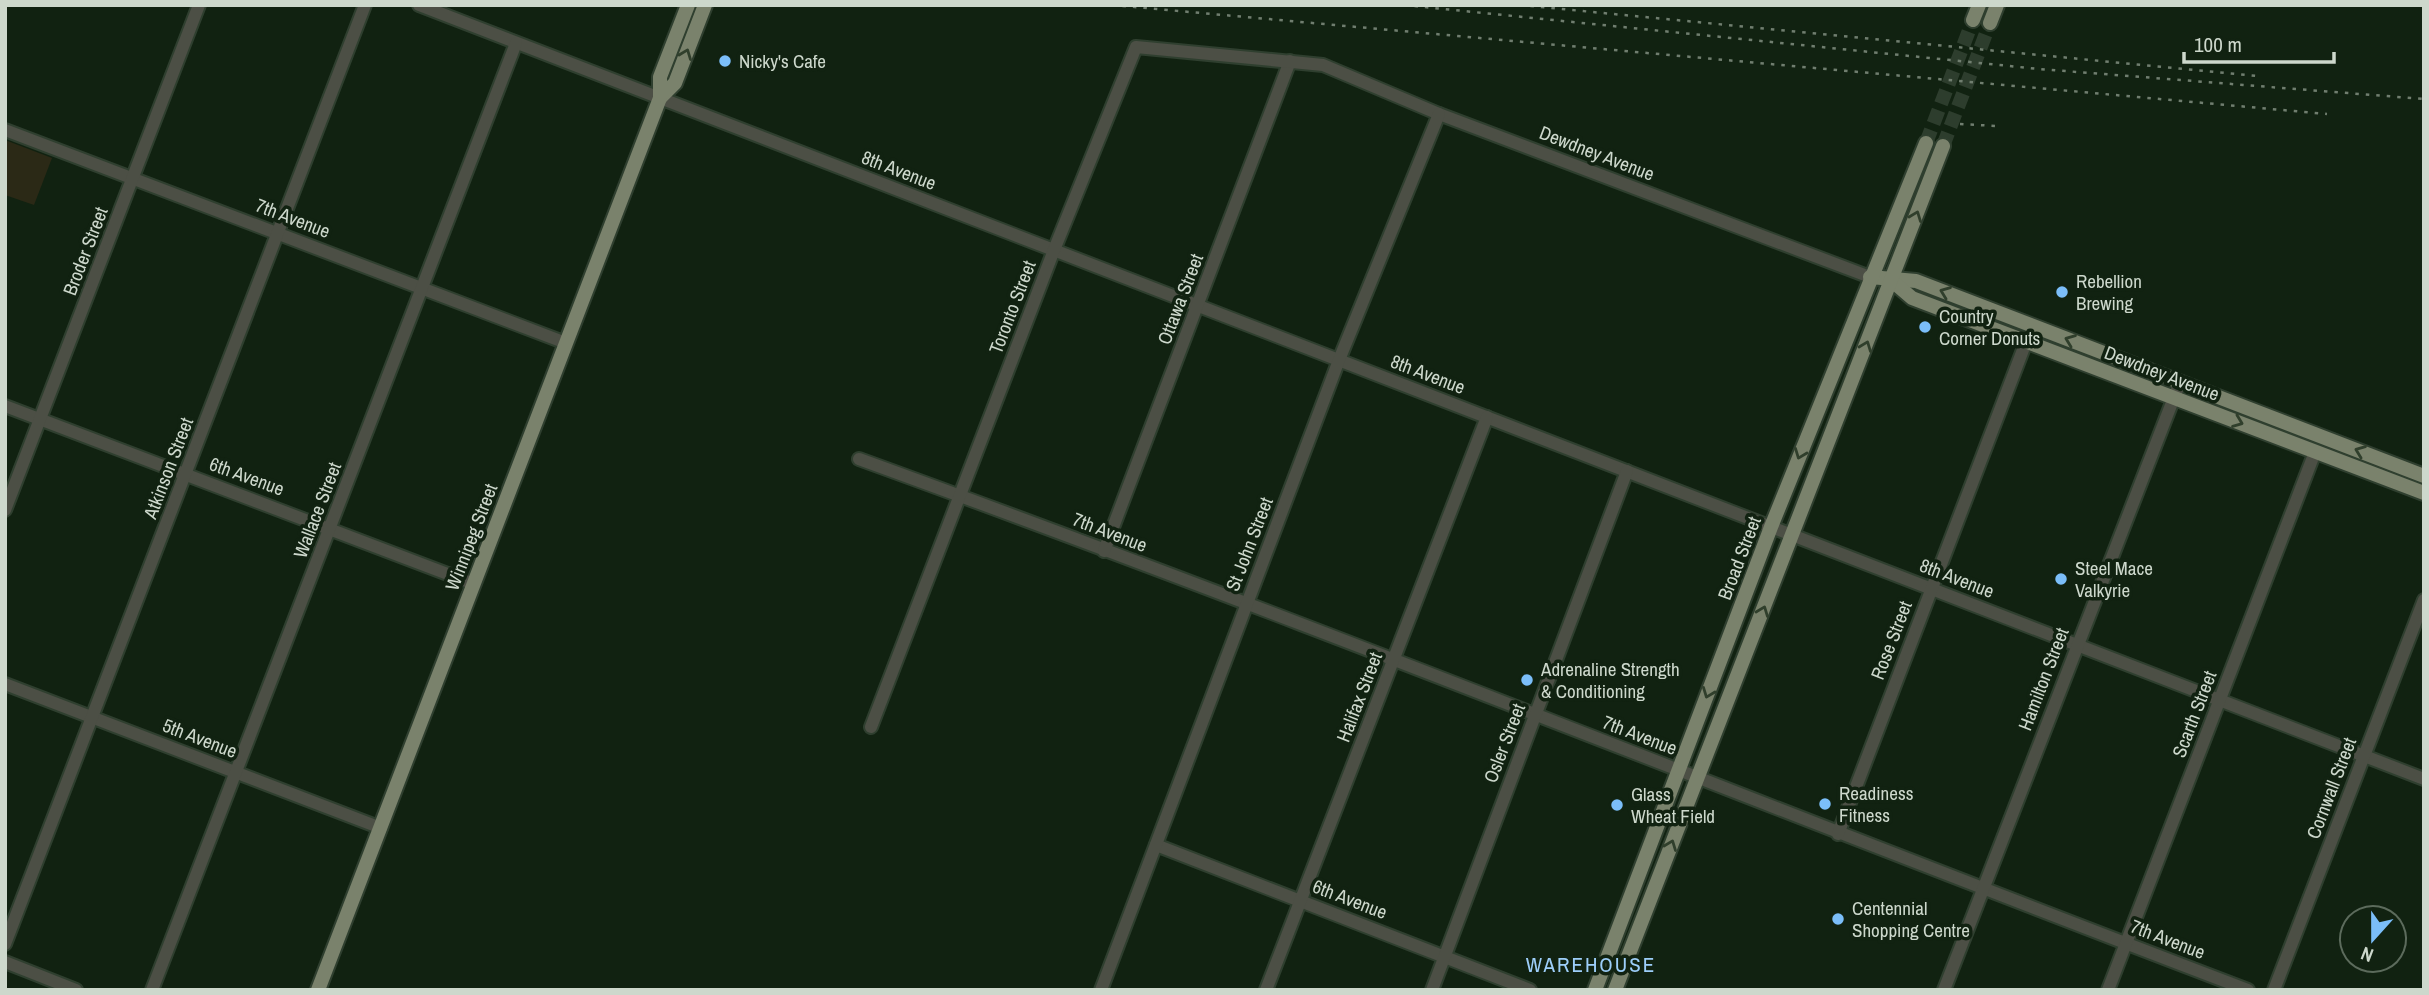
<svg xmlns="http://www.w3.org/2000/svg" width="2429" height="995" font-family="'Archivo Narrow',sans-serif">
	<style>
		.green { fill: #2b2916 }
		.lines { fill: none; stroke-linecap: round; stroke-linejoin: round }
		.major-tunnel { stroke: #2d3d2d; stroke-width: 14; stroke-dasharray: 14 7; stroke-linecap: butt }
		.minor-casing { stroke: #2f3f2f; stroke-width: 16 }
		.major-casing { stroke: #2f3f2f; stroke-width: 18 }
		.minor { stroke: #4c4f45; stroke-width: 12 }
		.major { stroke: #7a826c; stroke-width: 14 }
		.rail { stroke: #707e6f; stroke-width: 2.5; stroke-dasharray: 3.5 7; stroke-linecap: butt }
		.oneway { stroke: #303f2c }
		.poi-dot { fill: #7bbef9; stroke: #121; stroke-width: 2.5 }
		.labels { text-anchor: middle; stroke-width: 7; stroke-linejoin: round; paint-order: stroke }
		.poi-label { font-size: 19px; fill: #cdd8cc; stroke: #121; text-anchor: start }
		.street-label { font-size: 19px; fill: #cdd8cc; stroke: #121 }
		.neighbourhood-label { font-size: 21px; letter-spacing: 2px; fill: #9dcef9; stroke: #121 }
	</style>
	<rect width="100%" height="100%" fill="#121"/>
	<!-- green -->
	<path class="green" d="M 5,140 L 52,158 L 34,205 L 5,195 Z"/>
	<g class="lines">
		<!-- major-tunnel -->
		<g class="major-tunnel">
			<path d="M 1926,143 L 1973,20"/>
			<path d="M 1943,146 L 1990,23"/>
		</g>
		<defs>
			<g id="minor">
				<path d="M 419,5 L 2424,779"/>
				<path d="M 5,130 L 566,343"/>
				<path d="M 5,406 L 474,584"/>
				<path d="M 859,459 C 1325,628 1785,814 2248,990"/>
				<path d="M 5,510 L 199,5"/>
				<path d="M 1104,551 L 1290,61"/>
				<path d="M 5,684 L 381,828"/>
				<path d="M 871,727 L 1054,250 L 1136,47 L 1323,65 L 1439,114 L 1870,277"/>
				<path d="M 1838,834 L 2026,342"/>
				<path d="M 1156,845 L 1530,990"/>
				<path d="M 5,944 L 365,5"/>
				<path d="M 5,962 L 76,990"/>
				<path d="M 152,990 L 516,43"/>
				<path d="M 1101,990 L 1339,360 L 1439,114"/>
				<path d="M 1266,990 L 1487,417"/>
				<path d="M 1432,990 L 1627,471"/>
				<path d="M 1944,990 L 2180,382"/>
				<path d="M 2108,990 L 2315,452"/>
				<path d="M 2274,990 L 2424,600"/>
			</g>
			<g id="major">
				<path d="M 1973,20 L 1979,5"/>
				<path d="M 1990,23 L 1997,5"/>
				<path d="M 660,98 L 675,83 L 705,5"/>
				<path d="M 1870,277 L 1916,281 L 2424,476"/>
				<path d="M 1891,280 L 1912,298 L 2424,493"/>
				<path d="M 318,990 L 660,98 L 660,77 L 688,5"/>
				<path d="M 1595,990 L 1771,527 L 1926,143"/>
				<path d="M 1615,990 L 1943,146"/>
			</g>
		</defs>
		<!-- minor casing -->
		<use href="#minor" class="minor-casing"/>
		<!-- major casing -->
		<use href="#major" class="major-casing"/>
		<!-- minor -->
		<use href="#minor" class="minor"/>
		<!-- major -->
		<use href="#major" class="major"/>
		<!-- rail -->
		<g class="rail">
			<path d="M 1112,5 L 2327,114"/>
			<path d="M 1404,5 L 2039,69 L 2424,99"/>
			<path d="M 1520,5 L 2257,76"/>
			<path d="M 5,7 L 7,5"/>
			<path d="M 1960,124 L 1996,126"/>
		</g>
	</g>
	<!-- one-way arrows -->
	<defs><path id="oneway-chevron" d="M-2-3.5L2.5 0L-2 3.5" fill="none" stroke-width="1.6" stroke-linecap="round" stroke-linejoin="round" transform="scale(1.75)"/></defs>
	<g class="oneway">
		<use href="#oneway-chevron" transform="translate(686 54) rotate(-69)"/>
		<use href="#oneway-chevron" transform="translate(1916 216) rotate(-69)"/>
		<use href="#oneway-chevron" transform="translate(1945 292) rotate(-159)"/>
		<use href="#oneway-chevron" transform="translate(2070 340) rotate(-159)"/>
		<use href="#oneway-chevron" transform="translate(1866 346) rotate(-69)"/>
		<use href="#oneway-chevron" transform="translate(2238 422) rotate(21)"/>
		<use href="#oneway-chevron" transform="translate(2360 451) rotate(-159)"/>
		<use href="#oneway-chevron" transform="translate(1800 454) rotate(111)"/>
		<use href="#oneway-chevron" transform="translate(1763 611) rotate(-69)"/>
		<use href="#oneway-chevron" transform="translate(1708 693) rotate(111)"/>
		<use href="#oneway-chevron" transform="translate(1671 845) rotate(-69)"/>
	</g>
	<!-- markers -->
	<g class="poi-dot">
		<circle cx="725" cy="61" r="7"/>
		<circle cx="2062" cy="292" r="7"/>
		<circle cx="1925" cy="327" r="7"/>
		<circle cx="2061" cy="579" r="7"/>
		<circle cx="1527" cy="680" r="7"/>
		<circle cx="1825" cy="804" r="7"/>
		<circle cx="1617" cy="805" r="7"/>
		<circle cx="1838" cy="919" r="7"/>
	</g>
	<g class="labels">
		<!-- poi labels -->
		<g class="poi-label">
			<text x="739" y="68">Nicky's Cafe</text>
			<text x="2076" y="288">Rebellion<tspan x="2076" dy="22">Brewing</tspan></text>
			<text x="1939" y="323">Country<tspan x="1939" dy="22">Corner Donuts</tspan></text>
			<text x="2075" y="575">Steel Mace<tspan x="2075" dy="22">Valkyrie</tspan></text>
			<text x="1541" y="676">Adrenaline Strength<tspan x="1541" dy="22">&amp; Conditioning</tspan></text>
			<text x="1839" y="800">Readiness<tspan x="1839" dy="22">Fitness</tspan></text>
			<text x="1631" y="801">Glass<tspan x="1631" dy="22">Wheat Field</tspan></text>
			<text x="1852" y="915">Centennial<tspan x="1852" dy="22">Shopping Centre</tspan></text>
		</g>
		<!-- street labels -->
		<g class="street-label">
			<text transform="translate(1597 153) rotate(21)" y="7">Dewdney Avenue</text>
			<text transform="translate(899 170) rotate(21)" y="7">8th Avenue</text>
			<text transform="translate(293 218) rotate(21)" y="7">7th Avenue</text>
			<text transform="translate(85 251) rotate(-69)" y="7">Broder Street</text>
			<text transform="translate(1180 299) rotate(-69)" y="7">Ottawa Street</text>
			<text transform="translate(1012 307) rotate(-69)" y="7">Toronto Street</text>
			<text transform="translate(2162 373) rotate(21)" y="7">Dewdney Avenue</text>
			<text transform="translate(1428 374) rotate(21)" y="7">8th Avenue</text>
			<text transform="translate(168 468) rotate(-69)" y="7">Atkinson Street</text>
			<text transform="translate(247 476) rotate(20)" y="7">6th Avenue</text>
			<text transform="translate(317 510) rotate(-69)" y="7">Wallace Street</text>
			<text transform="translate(1110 532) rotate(21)" y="7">7th Avenue</text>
			<text transform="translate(471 537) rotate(-69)" y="7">Winnipeg Street</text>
			<text transform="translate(1249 544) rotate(-69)" y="7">St John Street</text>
			<text transform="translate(1739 558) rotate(-69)" y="7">Broad Street</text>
			<text transform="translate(1957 578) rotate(21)" y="7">8th Avenue</text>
			<text transform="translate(1891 640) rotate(-69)" y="7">Rose Street</text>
			<text transform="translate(2043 679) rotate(-69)" y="7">Hamilton Street</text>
			<text transform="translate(1359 697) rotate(-69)" y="7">Halifax Street</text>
			<text transform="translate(2194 714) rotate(-69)" y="7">Scarth Street</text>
			<text transform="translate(1640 735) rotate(21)" y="7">7th Avenue</text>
			<text transform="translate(200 738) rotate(21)" y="7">5th Avenue</text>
			<text transform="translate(1504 743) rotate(-69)" y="7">Osler Street</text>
			<text transform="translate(2331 788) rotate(-69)" y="7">Cornwall Street</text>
			<text transform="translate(1350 899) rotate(21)" y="7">6th Avenue</text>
			<text transform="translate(2168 939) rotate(21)" y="7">7th Avenue</text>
		</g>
		<!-- neighbourhood labels -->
		<g class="neighbourhood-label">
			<text x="1591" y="972">WAREHOUSE</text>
		</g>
	</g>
	<!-- border -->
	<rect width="2429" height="995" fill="none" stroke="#cdd8cc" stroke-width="14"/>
	<!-- north arrow -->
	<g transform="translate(2373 939) rotate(201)"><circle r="33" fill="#112211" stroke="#5c6b5c" stroke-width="2"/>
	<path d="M0-5L12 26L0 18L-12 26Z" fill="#7bbef9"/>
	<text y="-10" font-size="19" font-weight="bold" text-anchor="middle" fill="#cdd8cc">N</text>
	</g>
	<!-- scale -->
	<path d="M2184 52v10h150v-10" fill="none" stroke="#cdd8cc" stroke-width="3.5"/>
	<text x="2194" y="52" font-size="21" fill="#cdd8cc" stroke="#112211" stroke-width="5" paint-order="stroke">100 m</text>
</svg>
